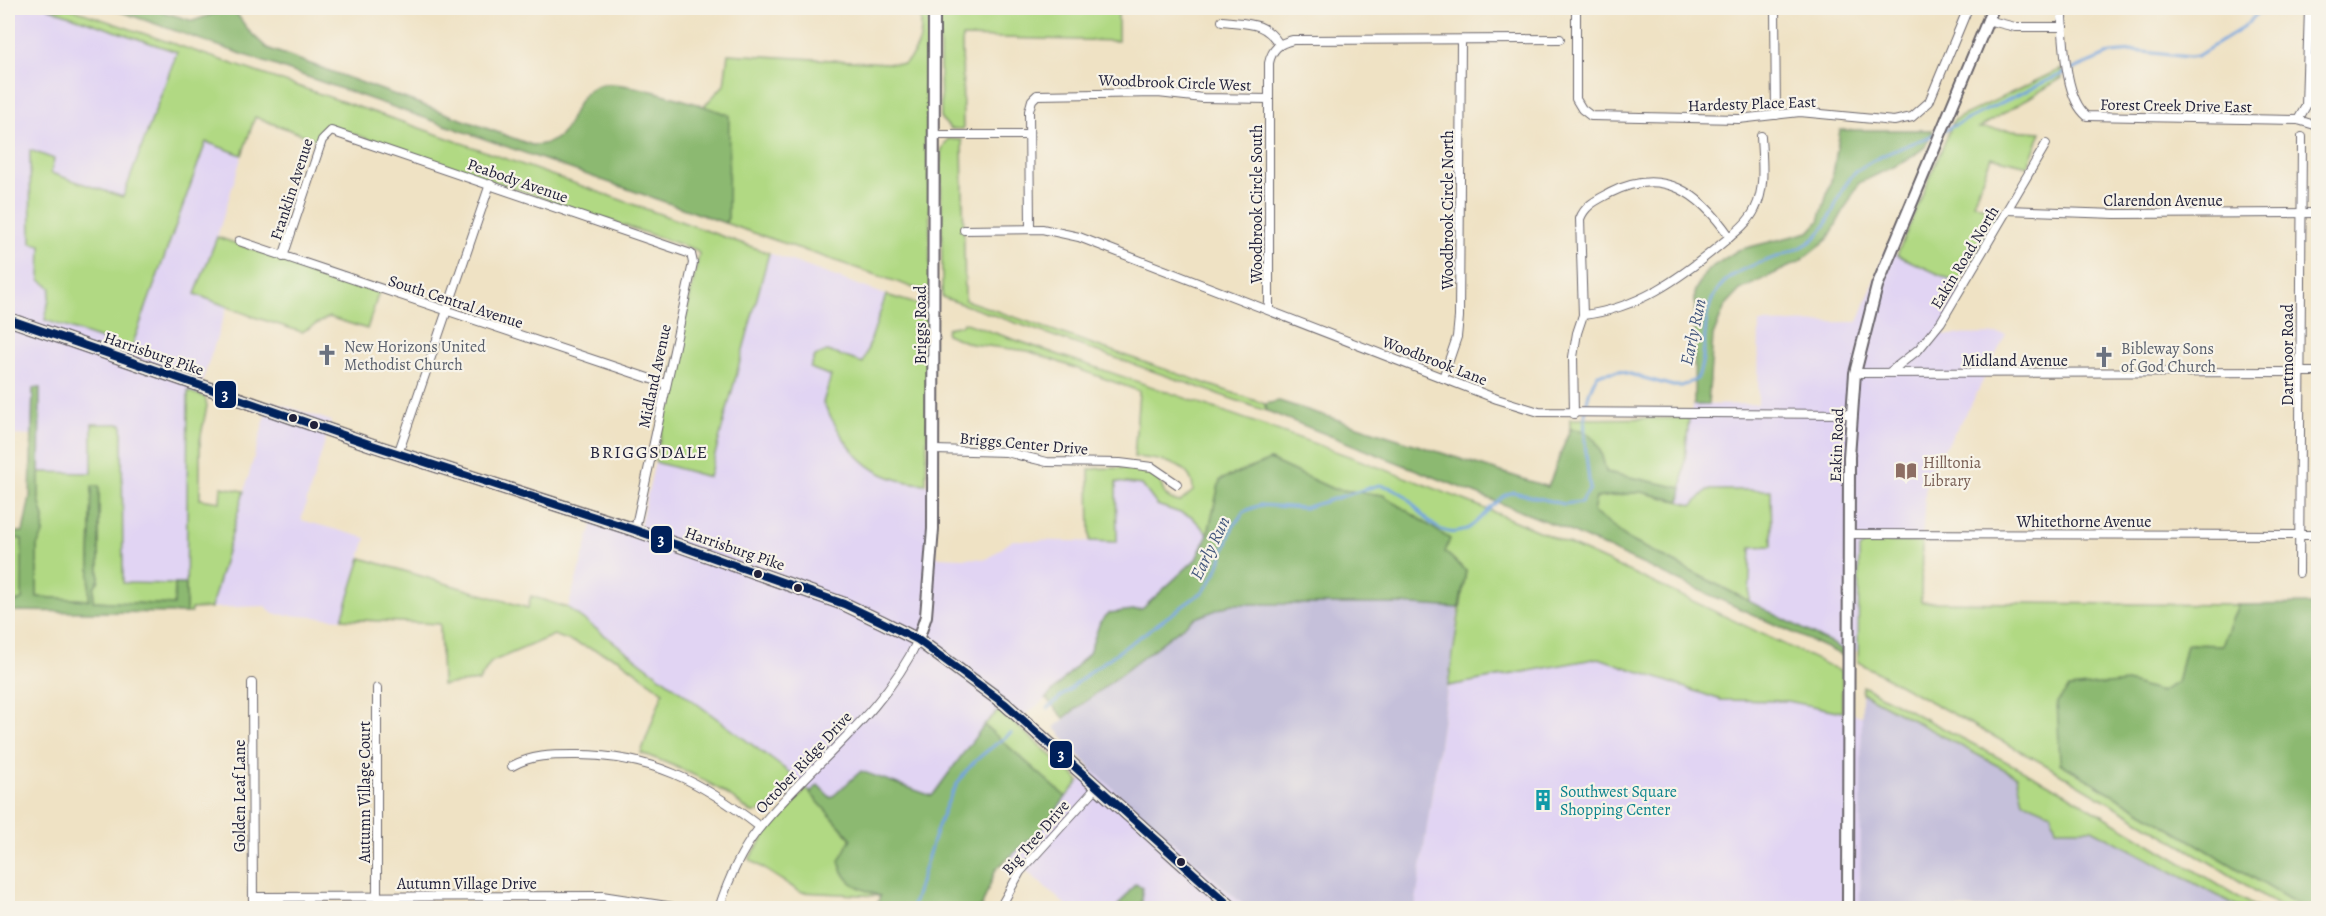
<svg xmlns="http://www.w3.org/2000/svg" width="2326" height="916" font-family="Alegreya,serif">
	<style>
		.built { fill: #e1d4f3 }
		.industrial { fill: #c5c0da }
		.green { fill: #b1d983; stroke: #6a7e5f; stroke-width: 1.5 }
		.forest { fill: #8cb971; stroke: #576e56; stroke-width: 1.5 }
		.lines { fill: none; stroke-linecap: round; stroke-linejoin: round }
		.stream { stroke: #74a5de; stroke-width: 3 }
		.minor-casing { stroke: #6a656b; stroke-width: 10 }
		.tertiary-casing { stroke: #6a656b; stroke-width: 14 }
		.primary-casing { stroke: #6a656b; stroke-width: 15 }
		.minor { stroke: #fff; stroke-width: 8 }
		.tertiary { stroke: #fff; stroke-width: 10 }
		.primary { stroke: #fff; stroke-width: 12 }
		.bus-1-casing { stroke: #f7f3e8; stroke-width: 12 }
		.bus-1 { stroke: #00205b; stroke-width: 8 }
		.bus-dot { fill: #22223b; stroke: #f7f3e8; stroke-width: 2 }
		.labels { text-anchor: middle; stroke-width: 4.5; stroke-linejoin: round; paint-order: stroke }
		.street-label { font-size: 16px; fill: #22223b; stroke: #f7f3e8 }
		.worship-label { font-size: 16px; fill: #5b616d; stroke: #f7f3e8; text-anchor: start }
		.education-label { font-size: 16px; fill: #785e54; stroke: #f7f3e8; text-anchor: start }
		.culture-label { font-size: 16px; fill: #0d838f; stroke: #f7f3e8; text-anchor: start }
		.water-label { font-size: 18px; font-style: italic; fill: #43567c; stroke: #f7f3e8 }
		.neighbourhood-label { font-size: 18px; letter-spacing: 1.5px; fill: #22223b; stroke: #f7f3e8 }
		.line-badge { stroke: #f7f3e8; stroke-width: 2 }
		.badge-label { font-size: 16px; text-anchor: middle; font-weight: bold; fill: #fff }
	</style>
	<rect width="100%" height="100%" fill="#f7f3e8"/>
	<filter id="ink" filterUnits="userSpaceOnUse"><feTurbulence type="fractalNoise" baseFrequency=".0167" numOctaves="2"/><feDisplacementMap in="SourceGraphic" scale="12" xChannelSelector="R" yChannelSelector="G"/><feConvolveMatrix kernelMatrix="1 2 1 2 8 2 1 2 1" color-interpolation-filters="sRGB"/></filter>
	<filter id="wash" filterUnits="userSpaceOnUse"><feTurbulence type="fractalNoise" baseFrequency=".008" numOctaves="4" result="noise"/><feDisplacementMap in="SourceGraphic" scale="24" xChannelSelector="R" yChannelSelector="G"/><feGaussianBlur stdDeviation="1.35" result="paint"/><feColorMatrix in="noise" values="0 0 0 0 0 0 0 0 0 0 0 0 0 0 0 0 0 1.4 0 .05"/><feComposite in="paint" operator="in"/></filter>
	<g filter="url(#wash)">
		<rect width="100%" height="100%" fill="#efe2c4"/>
		<!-- built -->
		<g class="built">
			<path d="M 8,8 L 47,8 L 177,52 L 123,197 L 51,173 L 32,243 L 41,245 L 40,280 L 131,349 L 206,142 L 242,155 L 217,237 L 196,294 L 227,307 L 198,394 L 188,391 L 186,584 L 123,583 L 122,424 L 92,473 L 39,472 L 40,388 L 33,388 L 33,436 L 8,435 Z"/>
			<path d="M 1886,250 L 1966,286 L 1943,335 L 2006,334 L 1970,407 L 1926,478 L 1922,542 L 1870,541 L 1859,549 L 1859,651 L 1844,650 L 1749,601 L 1751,547 L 1772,546 L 1694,505 L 1680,501 L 1689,418 L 1694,405 L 1758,404 L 1759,323 L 1858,322 Z"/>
			<path d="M 769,253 L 886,295 L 863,363 L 827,352 L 831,376 L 906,483 L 935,485 L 936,557 L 987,559 L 1013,540 L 1116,542 L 1116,482 L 1142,485 L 1157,505 L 1192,517 L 1208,534 L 1196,559 L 1142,609 L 1109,613 L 1100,622 L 1089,653 L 1046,699 L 1014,723 L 999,710 L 984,725 L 932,796 L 861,771 L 831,798 L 818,785 L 810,793 L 797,778 L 568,608 L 593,522 L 637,538 L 655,462 L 709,476 Z"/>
			<path d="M 270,401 L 331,421 L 301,520 L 366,538 L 342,619 L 273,614 L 266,606 L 211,608 Z"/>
			<path d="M 1599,658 L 1721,700 L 1788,701 L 1862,716 L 1860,908 L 1415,908 L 1448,686 Z"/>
			<path d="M 1091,769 L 1247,908 L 1142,908 L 1142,887 L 1135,884 L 1116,908 L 1069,908 L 1010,856 L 1045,826 L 1066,797 Z"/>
		</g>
		<!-- industrial -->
		<g class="industrial">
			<path d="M 1232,604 L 1400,604 L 1459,608 L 1415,908 L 1247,908 L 1091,769 L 1054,727 L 1193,619 Z"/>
			<path d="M 1862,693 L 2017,776 L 2023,801 L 2051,813 L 2056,829 L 2092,829 L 2241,908 L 1860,908 Z"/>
		</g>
		<!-- green -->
		<g class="green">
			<path d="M 47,8 L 69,8 L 414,126 L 769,253 L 709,477 L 655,462 L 699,254 L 696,250 L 333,127 L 324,130 L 317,140 L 255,117 L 242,155 L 206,142 L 131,349 L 45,320 L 51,288 L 40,280 L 41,245 L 31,243 L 30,150 L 54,159 L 51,173 L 123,197 L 177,52 Z"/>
			<path d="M 921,8 L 929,8 L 930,290 L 926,292 L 725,223 L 728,218 L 704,106 L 724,85 L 728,54 L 904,64 C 924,46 921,33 921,8 Z"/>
			<path d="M 939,8 L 1118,8 L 1118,41 L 962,37 L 963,129 L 951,129 L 941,119 Z"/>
			<path d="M 2061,69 L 2062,78 L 1979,128 L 2041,132 L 2028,166 L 1991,157 L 1973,203 L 1999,213 L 1958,283 L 1897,255 L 1954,120 Z"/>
			<path d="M 948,139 L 962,140 L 965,300 L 1265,404 L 1266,411 L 942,297 L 941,151 Z"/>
			<path d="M 217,237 L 379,292 L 367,329 L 329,317 L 302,332 L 254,317 L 195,294 Z"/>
			<path d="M 886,295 L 930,308 L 926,484 C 867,481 849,451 823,403 L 831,376 L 810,368 L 815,356 L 827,351 L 863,363 Z"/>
			<path d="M 963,322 C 1134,381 1306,437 1474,504 C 1599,555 1720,614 1842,672 L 1842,712 L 1788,701 L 1721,700 L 1599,658 L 1448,686 L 1466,571 L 1383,495 L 1333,489 L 1270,460 L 1220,480 L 1208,534 L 1192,517 L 1157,505 L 1142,485 L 1116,482 L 1117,542 L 1090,541 L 1089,469 C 1107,469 1136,464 1152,473 C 1168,482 1155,497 1180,502 L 1193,491 C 1194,462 1157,459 1134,457 L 1139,391 L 1028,351 L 971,344 L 946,334 L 947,328 L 962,325 Z"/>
			<path d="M 188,391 L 205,397 L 207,406 L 200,440 L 200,499 L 220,502 L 221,487 L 244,491 L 211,608 L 191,609 L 191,613 L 186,613 Z"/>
			<path d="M 1689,418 L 1682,488 L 1606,472 C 1601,450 1597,429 1570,429 L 1570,419 Z"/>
			<path d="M 92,424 L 122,424 L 123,583 L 175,584 L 175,605 L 93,601 L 94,587 L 99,580 L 99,487 L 92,487 L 89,600 L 37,597 L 37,545 L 43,534 L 44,518 L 39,500 L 39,472 L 92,473 Z"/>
			<path d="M 1707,490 L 1771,490 L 1772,546 L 1751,547 L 1749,601 L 1630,540 L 1593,512 L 1596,498 L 1641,492 L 1693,505 Z"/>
			<path d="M 8,538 L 22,538 L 22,600 L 8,604 Z"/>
			<path d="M 1870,541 L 1922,542 L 1921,602 L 2238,605 L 2222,645 L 2186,644 L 2177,683 L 2160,692 L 2127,682 L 2060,763 L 2304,908 L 2282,908 L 2219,868 L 2046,765 L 1858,662 L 1859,549 Z"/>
			<path d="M 361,558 L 528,608 L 531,596 L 568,608 L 797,778 C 785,791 768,818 749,811 C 716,783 682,768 641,753 L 663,692 L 619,659 L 554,635 L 491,662 L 479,681 L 442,685 L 440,624 L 342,619 Z"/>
			<path d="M 1863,686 L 2064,792 L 2257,908 L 2241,908 L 2092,829 L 2056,829 L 2051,813 L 2023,801 L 2017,776 L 1862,693 Z"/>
			<path d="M 999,710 L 1075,776 L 1079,782 L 1066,797 L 984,725 Z"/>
			<path d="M 807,789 L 851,839 L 839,861 C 845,884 860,888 880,896 L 800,892 L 749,859 L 769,829 Z"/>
		</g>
		<!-- forest -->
		<g class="forest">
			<path d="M 110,8 L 150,8 L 193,21 L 224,10 L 236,13 L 249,31 L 267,48 L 532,145 C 581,145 563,98 599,85 C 620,78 705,106 729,115 L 728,218 L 725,223 Z"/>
			<path d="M 1840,130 L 1933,130 L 1925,147 L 1906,161 L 1859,183 L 1828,239 L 1799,262 L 1740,290 L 1725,306 L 1713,336 L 1708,405 L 1694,405 L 1695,290 L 1707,270 L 1738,250 L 1809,232 L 1819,221 L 1833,174 Z"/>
			<path d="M 33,388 L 40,388 L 39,500 L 44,518 L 43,534 L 37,546 L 37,597 L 89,600 L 92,486 L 99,486 L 99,580 L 94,587 L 93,601 L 174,605 L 175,584 L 186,584 L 186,613 L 8,611 L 8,604 L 22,600 L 22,539 L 8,538 L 8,532 L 23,532 L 30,497 Z"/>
			<path d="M 1279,401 L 1548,487 L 1570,429 C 1597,429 1601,450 1606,472 L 1682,488 L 1680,501 L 1641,492 L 1596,498 L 1593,512 L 1630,540 L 1844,650 L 1844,656 L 1563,528 L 1267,411 L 1265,404 Z"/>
			<path d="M 1270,460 L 1333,489 L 1383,495 L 1450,539 L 1445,552 L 1466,571 L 1459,608 L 1400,604 L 1232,604 L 1193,619 L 1064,718 L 1046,698 L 1089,653 L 1100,622 L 1109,613 L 1142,609 L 1196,559 L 1208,534 L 1220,480 Z"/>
			<path d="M 2318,604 L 2318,908 L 2304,908 L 2060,763 L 2057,702 L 2069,688 L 2127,682 L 2160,692 L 2177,683 L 2186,644 L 2222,645 L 2238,605 Z"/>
			<path d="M 984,725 L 1066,797 L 1045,826 L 996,869 L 981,908 L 876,908 L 880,896 C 858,887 846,886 839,861 L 851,838 L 810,793 L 818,785 L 831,798 L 861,771 L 932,796 Z"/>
			<path d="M 1135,884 L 1142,887 L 1142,908 L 1116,908 Z"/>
		</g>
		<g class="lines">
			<!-- stream -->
			<g class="stream">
				<path d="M 1945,130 L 2051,79 L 2111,53 L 2134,51 L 2189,57 L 2197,56 L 2244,27 L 2263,8"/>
				<path d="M 1048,708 L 1090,672 L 1204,591 L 1216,573 L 1233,526 L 1245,511 L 1260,505 L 1304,508 L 1379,485 C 1412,489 1414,514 1438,528 C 1473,547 1485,501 1513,492 L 1563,504 L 1581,502 L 1590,489 C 1586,453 1577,405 1598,374 L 1619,371 L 1673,386 L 1682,386 L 1697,379 C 1709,353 1700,319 1715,294 C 1734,261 1781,262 1810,242 C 1833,226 1834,197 1851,177 C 1867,158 1913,144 1936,134"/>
				<path d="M 912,908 C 925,870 939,808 963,775 C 975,758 995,745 1011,733"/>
			</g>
		</g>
	</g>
	<g filter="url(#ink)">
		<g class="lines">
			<defs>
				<g id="minor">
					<path d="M 1576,8 L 1576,99 L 1582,109 L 1591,116 L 1739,119 L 1800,112 L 1894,121 L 1912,117 L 1929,102 L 1968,8"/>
					<path d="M 1775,8 L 1776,115"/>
					<path d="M 2064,8 L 2062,17 C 2064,44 2065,99 2087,116 L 2298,120 L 2318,126"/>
					<path d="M 1987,20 L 2015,27 L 2063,27"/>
					<path d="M 1222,21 C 1248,24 1264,21 1279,44"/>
					<path d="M 2298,120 L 2306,106 L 2309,8"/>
					<path d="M 935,135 L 1029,135"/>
					<path d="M 2008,210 L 2115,214 L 2318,213"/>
					<path d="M 1030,228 L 1029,111 L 1032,100 L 1037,95 L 1158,93 L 1203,98 L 1269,99"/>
					<path d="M 964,230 L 1042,229 L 1079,237 L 1497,399 L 1539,412 L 1851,414"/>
					<path d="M 239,241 L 666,384"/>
					<path d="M 283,257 L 322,140 L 331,131 L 691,254 L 693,263 L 635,530"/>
					<path d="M 1269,310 L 1269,63 C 1272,49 1279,43 1293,40 L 1560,39"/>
					<path d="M 1583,315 C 1637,309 1679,279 1720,245 C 1732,235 1748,224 1755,209 C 1766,188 1762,160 1761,136"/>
					<path d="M 1890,372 L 1919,349 L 1941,322 L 2046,144"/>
					<path d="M 1855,373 L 2318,372"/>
					<path d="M 1443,378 L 1457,337 L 1459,317 L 1461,41"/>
					<path d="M 1574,414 L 1573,357 L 1577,333 L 1583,315 L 1580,219 C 1585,205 1597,200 1610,193 C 1663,166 1700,193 1730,237"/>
					<path d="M 935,450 L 1006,452 L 1047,462 L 1120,463 L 1152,467 L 1177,484"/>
					<path d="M 398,454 L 490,184"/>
					<path d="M 1851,534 L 2318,535"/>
					<path d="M 2299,573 L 2302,137"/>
					<path d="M 252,683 L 253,908"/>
					<path d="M 512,766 C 532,755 551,755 574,755 C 650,754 702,782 760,827"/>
					<path d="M 253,897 L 602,896 L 680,908"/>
					<path d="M 377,897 L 377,688"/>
					<path d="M 719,908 C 728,881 739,854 757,831 C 808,766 882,717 918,640"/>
					<path d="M 1000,908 L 1020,872 L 1097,787"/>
				</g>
				<g id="tertiary">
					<path d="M 918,640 L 926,616 L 933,529 L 934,8"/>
					<path d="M 1848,908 L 1849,457 L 1855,373 L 1877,286 L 1993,8"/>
				</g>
				<path id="primary" d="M 8,319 L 372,445 L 635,530 L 844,604 L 882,622 L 918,640 L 1005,704 L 1232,908"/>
			</defs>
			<!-- minor casing -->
			<use href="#minor" class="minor-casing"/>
			<!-- tertiary casing -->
			<use href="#tertiary" class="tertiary-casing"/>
			<!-- primary casing -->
			<use href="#primary" class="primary-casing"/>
			<!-- minor -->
			<use href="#minor" class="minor"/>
			<!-- tertiary -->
			<use href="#tertiary" class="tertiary"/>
			<!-- primary -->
			<use href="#primary" class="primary"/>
			<defs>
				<path id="bus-1" d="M 8,319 L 372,445 L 635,530 L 844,604 L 882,622 L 918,640 L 1005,704 L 1232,908"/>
			</defs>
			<!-- bus-1 casing -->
			<use href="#bus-1" class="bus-1-casing"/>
			<!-- bus-1 -->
			<use href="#bus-1" class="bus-1"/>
		</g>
	</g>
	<!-- icons -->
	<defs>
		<symbol id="church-bare" viewBox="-9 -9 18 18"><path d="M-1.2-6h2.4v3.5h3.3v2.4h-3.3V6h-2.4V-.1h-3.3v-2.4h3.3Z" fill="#6b7280" stroke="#f7f3e8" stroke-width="2.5" paint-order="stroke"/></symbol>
		<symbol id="library-bare" viewBox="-9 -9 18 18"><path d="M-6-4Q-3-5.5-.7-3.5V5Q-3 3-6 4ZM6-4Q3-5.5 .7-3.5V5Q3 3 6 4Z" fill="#8d6e63" stroke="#f7f3e8" stroke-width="2.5" paint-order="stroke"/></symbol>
		<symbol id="building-bare" viewBox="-9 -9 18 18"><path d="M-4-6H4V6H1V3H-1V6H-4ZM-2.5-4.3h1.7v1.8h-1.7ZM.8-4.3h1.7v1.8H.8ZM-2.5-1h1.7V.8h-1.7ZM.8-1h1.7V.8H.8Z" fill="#0f9aa8" stroke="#f7f3e8" stroke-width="2.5" paint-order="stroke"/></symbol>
	</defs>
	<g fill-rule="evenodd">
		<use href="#church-bare" x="312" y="340" width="30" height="30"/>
		<use href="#church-bare" x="2089" y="342" width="30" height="30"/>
		<use href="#library-bare" x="1891" y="456" width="30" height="30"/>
		<use href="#building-bare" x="1528" y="785" width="30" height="30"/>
	</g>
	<!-- markers -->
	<g class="bus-dot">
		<circle cx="293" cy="418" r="5"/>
		<circle cx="314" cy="425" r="5"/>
		<circle cx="758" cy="574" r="5"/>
		<circle cx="798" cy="588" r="5"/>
		<circle cx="1181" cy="862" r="5"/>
	</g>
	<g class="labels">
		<!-- street labels -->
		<g class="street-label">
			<text transform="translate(1175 82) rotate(2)" y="6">Woodbrook Circle West</text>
			<text transform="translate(1752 103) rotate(-2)" y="6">Hardesty Place East</text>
			<text transform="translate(2176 105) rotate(1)" y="6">Forest Creek Drive East</text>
			<text transform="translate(518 180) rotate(19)" y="6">Peabody Avenue</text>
			<text transform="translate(291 189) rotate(-72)" y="6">Franklin Avenue</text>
			<text x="2163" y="206">Clarendon Avenue</text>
			<text transform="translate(1256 204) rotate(-90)" y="6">Woodbrook Circle South</text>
			<text transform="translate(1447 210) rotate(-90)" y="6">Woodbrook Circle North</text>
			<text transform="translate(1964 257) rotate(-59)" y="6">Eakin Road North</text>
			<text transform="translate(456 301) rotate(18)" y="6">South Central Avenue</text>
			<text transform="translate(920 325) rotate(-90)" y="6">Briggs Road</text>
			<text transform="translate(154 353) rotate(19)" y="6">Harrisburg Pike</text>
			<text transform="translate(2287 355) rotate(-90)" y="6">Dartmoor Road</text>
			<text transform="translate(1435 360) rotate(21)" y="6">Woodbrook Lane</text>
			<text x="2015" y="366">Midland Avenue</text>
			<text transform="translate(654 376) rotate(-78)" y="6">Midland Avenue</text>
			<text transform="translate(1024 443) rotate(5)" y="6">Briggs Center Drive</text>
			<text transform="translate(1836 445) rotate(-88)" y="6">Eakin Road</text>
			<text x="2084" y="527">Whitethorne Avenue</text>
			<text transform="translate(735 548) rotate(19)" y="6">Harrisburg Pike</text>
			<text transform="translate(803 762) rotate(-47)" y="6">October Ridge Drive</text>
			<text transform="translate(364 792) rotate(-90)" y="6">Autumn Village Court</text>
			<text transform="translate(239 796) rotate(-90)" y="6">Golden Leaf Lane</text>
			<text transform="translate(1035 837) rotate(-49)" y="6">Big Tree Drive</text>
			<text x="467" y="889">Autumn Village Drive</text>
		</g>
		<!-- worship labels -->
		<g class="worship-label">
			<text x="344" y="352">New Horizons United<tspan x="344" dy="18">Methodist Church</tspan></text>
			<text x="2121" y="354">Bibleway Sons<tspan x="2121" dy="18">of God Church</tspan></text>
		</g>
		<!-- education labels -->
		<g class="education-label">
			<text x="1923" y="468">Hilltonia<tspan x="1923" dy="18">Library</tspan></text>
		</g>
		<!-- culture labels -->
		<g class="culture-label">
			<text x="1560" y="797">Southwest Square<tspan x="1560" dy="18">Shopping Center</tspan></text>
		</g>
		<!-- water labels -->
		<g class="water-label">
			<text transform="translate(1693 332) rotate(-78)" y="6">Early Run</text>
			<text transform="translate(1210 548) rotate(-64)" y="6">Early Run</text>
		</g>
		<!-- neighbourhood labels -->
		<g class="neighbourhood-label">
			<text x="649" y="458">BRIGGSDALE</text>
		</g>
	</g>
	<g class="line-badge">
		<rect x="214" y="380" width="23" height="29" rx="6" fill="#00205b"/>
		<rect x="650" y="525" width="23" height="29" rx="6" fill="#00205b"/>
		<rect x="1049" y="740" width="24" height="29" rx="6" fill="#00205b"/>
	</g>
	<g class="badge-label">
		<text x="225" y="400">3</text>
		<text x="661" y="545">3</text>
		<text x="1061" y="760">3</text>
	</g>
	<!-- margin -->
	<rect width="2326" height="916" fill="none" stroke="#f7f3e8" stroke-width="30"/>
</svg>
